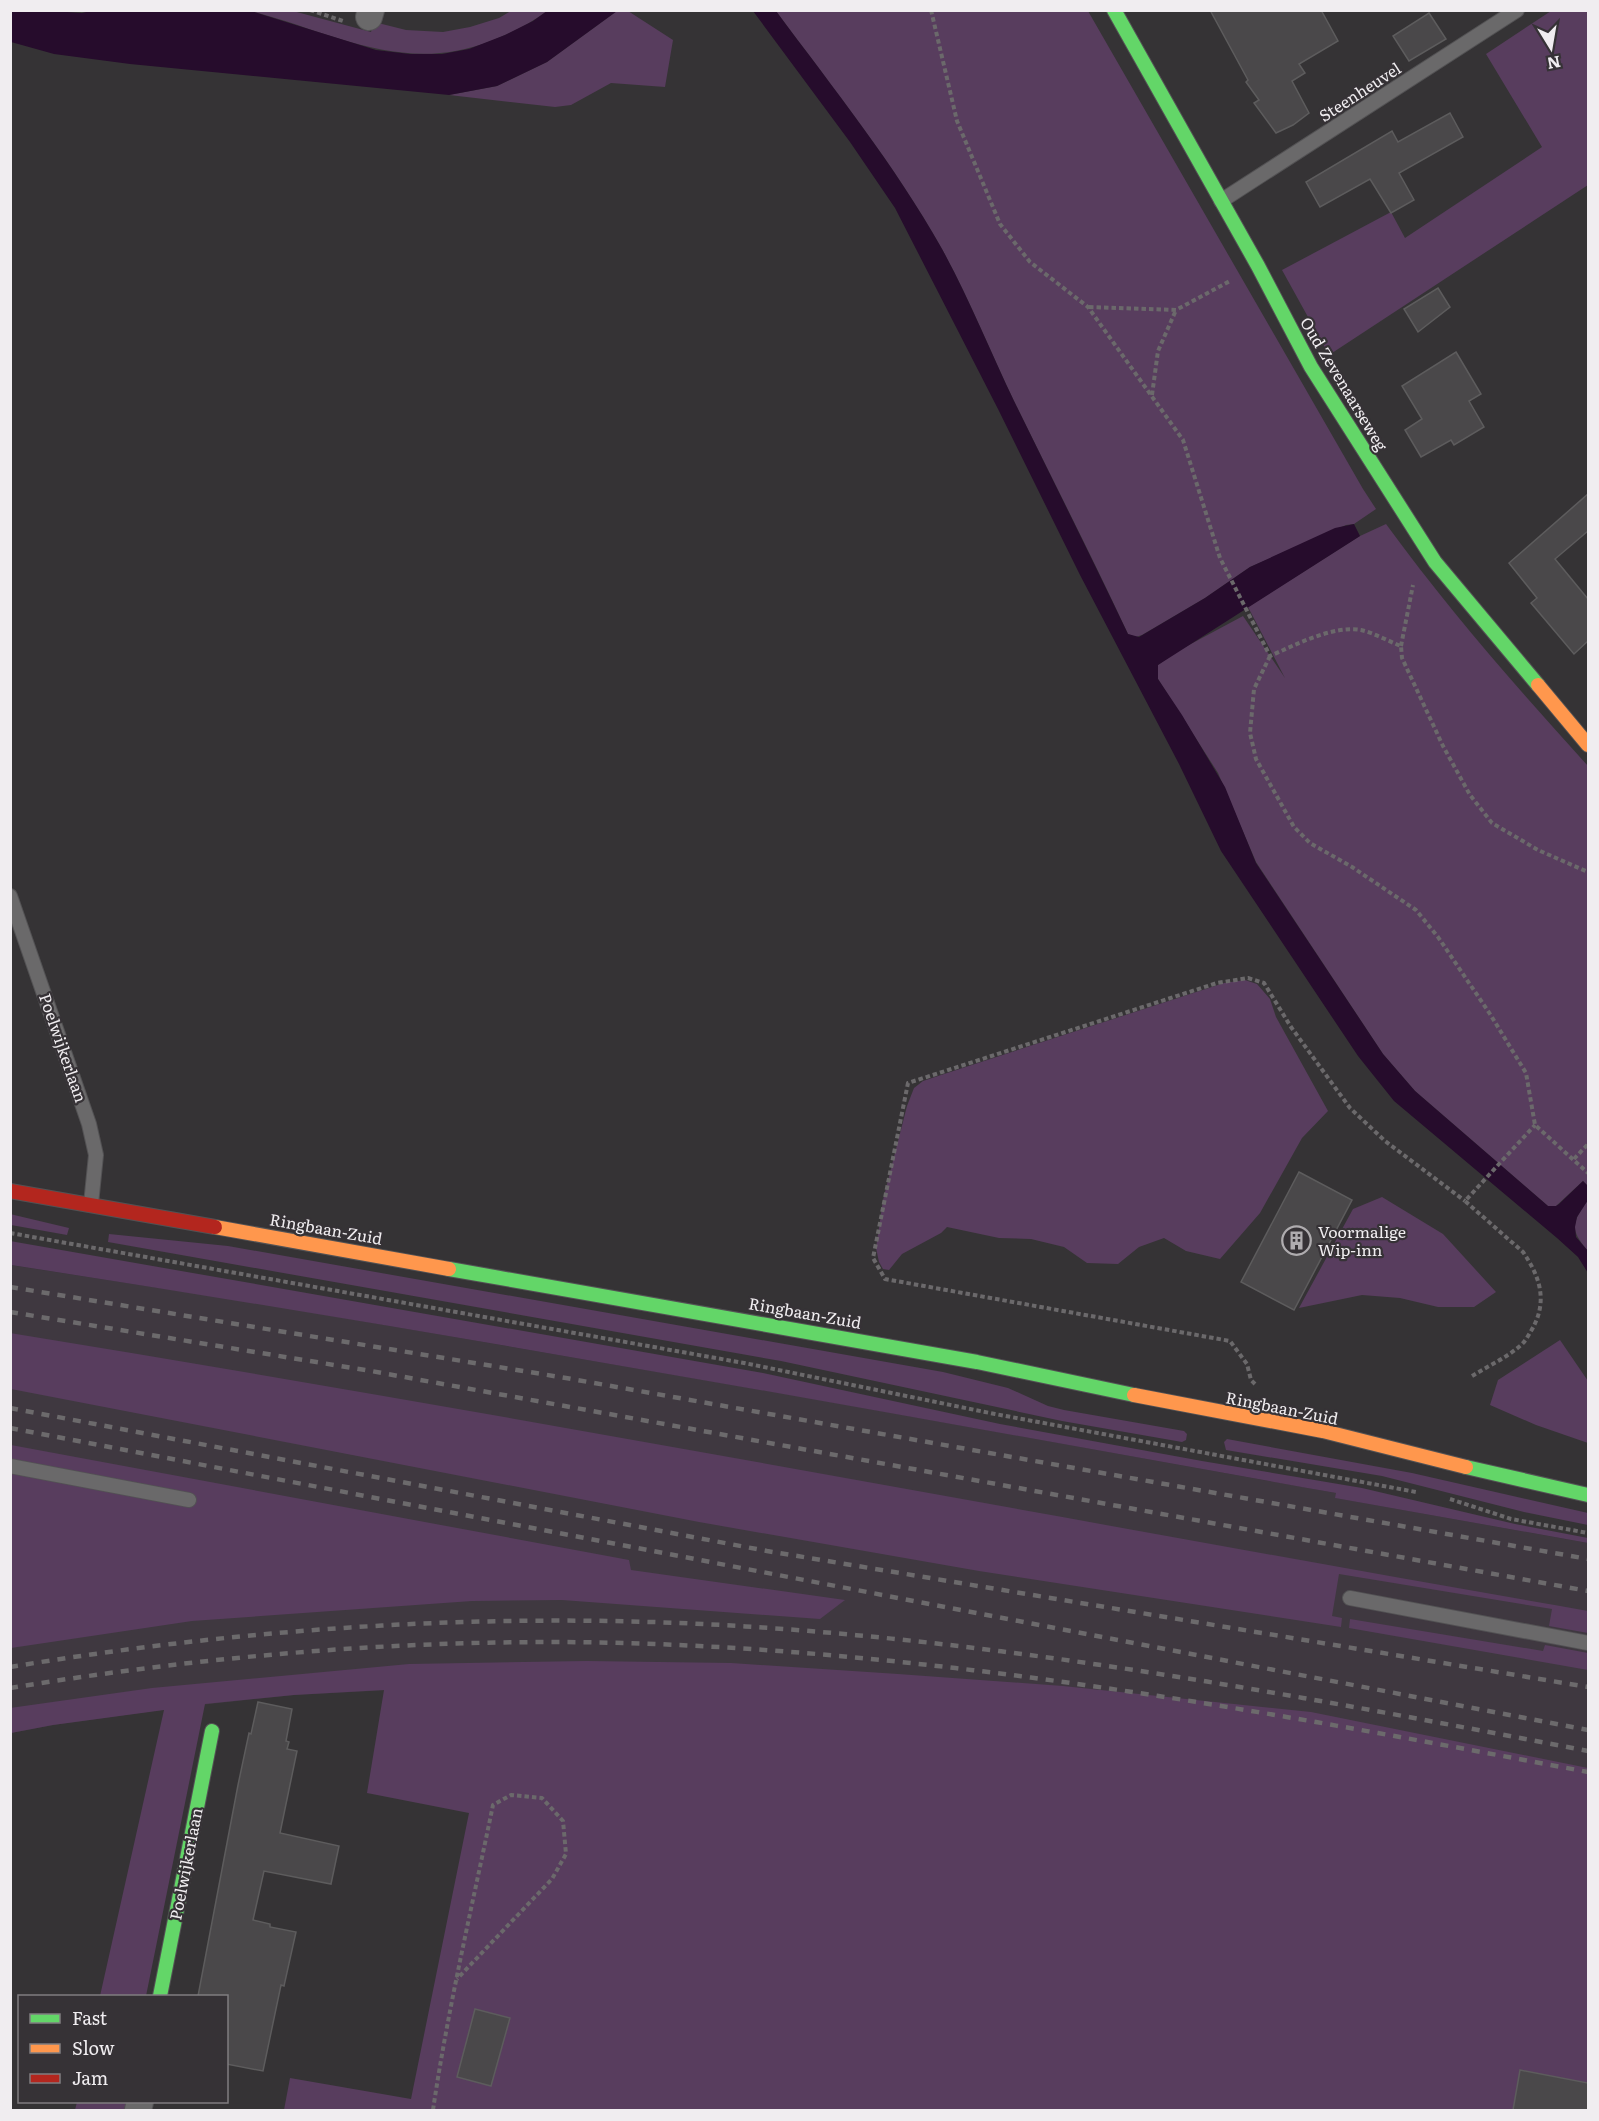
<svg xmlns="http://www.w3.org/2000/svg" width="1599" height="2121" font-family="Literata,serif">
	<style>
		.built { fill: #3f3840 }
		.green { fill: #583d5e }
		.water { fill: #260c2c }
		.building { fill: #4a484a; stroke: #5d5c5d; stroke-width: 1.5 }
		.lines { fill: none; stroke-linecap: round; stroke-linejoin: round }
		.lane-casing { stroke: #535254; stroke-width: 16 }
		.street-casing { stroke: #535254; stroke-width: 28 }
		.fast-casing { stroke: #535254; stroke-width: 16 }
		.slow-casing { stroke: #535254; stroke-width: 16 }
		.jam-casing { stroke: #535254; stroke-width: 16 }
		.path { stroke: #6b696b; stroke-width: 4; stroke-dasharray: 4.5 3; stroke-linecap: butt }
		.lane { stroke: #6a696a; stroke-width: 14 }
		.street { stroke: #6a696a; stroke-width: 26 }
		.fast { stroke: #63d668; stroke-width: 14 }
		.slow { stroke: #ff974d; stroke-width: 14 }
		.jam { stroke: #b3261e; stroke-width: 14 }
		.rail { stroke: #6c6a6c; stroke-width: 4.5; stroke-dasharray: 8 8; stroke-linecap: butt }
		.labels { text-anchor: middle; stroke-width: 4.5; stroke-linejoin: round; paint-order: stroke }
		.street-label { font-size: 16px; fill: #f0edf0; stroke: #363236 }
		.poi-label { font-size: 16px; fill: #f0edf0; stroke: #363236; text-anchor: start }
	</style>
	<rect width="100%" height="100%" fill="#353335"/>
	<!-- built -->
	<path class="built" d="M 10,1265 L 251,1302 L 798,1396 L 1336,1493 L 1336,1498 L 1588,1543 L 1588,1817 L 429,1688 L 294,1695 L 191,1706 L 53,1725 L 11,1733 Z"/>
	<!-- green -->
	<g class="green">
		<path d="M 251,11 L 293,11 L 371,32 L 374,22 L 406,30 L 443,32 L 470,27 L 499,18 L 511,11 L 547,11 C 530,24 511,33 491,41 C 404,75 334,33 251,11 Z"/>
		<path d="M 617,11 L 628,11 L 673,40 L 665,87 L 611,83 L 571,105 L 555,107 L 449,95 L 497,86 L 547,62 Z"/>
		<path d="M 776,11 L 1088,11 L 1363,489 L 1376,509 L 1354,524 L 1346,525 L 1250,567 L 1205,598 L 1142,635 L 1136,637 L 1128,634 C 1092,556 1052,479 1014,401 C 990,351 969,298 942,249 C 895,165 833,88 776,11 Z"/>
		<path d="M 1551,11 L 1588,11 L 1588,185 L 1329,355 L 1282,270 L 1391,212 L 1405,238 L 1542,147 L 1486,54 Z"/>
		<path d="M 1386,524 C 1448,609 1517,688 1588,766 L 1588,1186 L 1583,1181 L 1556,1206 L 1548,1206 L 1415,1091 L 1383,1054 L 1256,862 L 1218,773 L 1158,679 L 1158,665 L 1174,653 L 1243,616 L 1285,678 L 1248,607 L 1360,536 Z"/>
		<path d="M 1245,980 L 1257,984 L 1270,999 L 1276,1017 L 1328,1111 L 1302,1138 L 1260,1213 L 1220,1259 L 1186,1251 L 1164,1238 L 1139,1247 L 1118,1264 L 1087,1263 L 1064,1247 L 1031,1239 L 999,1238 L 947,1227 L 941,1233 L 902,1254 L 889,1270 L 883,1269 L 879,1262 L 876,1248 L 883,1200 L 907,1106 L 914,1088 L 923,1081 L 941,1075 L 1224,983 Z"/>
		<path d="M 1382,1197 L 1443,1234 L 1496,1292 L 1474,1307 L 1438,1307 L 1400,1298 L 1362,1295 L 1299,1308 L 1353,1209 Z"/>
		<path d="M 1588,1200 L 1588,1251 C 1569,1229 1572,1223 1588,1200 Z"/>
		<path d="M 10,1214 L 69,1228 L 67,1235 L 11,1225 Z"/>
		<path d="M 109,1234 L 228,1246 L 943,1372 L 1008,1388 L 1048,1406 L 1064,1410 L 1184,1431 L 1187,1434 L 1186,1440 L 1182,1442 L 1062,1421 L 781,1361 L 108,1242 Z"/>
		<path d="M 10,1241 L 763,1373 L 1000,1424 L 1202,1461 L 1362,1488 L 1515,1524 L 1588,1538 L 1588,1543 L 1335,1498 L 1336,1493 C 894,1414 454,1333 11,1265 Z"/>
		<path d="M 10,1333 C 538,1419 1062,1519 1588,1611 L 1588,1633 L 1549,1626 L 1552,1609 L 1339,1574 L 1332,1616 L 1342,1618 L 1341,1627 L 979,1571 L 699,1522 L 11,1389 Z"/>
		<path d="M 1560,1340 L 1588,1381 L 1588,1443 L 1536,1425 L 1490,1405 L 1498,1380 Z"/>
		<path d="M 1227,1439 L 1412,1473 L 1588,1513 L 1588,1525 L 1524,1512 L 1382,1476 L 1226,1450 L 1224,1442 Z"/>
		<path d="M 11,1445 L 629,1560 L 631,1570 L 845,1600 L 820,1619 L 562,1600 L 472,1601 L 192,1621 L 11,1648 Z"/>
		<path d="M 1350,1619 L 1543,1651 L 1545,1645 L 1588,1653 L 1588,1670 L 1349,1628 Z"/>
		<path d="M 586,1661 L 731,1663 L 898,1674 L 1063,1686 L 1311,1712 L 1588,1768 L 1588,2084 L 1523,2071 L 1515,2110 L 284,2110 L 290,2078 L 411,2099 L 469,1813 L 367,1793 L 384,1690 L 294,1695 L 205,1704 L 146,1996 L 100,1996 L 164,1710 L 53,1725 L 11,1733 L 10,1708 L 152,1688 L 409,1664 Z"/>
		<path d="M 77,2102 L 126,2102 L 124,2110 L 75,2110 Z"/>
	</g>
	<!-- water -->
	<g class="water">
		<path d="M 36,10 L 82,13 L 95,10 L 251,11 L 376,50 L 410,54 L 442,54 L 469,49 L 505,35 L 533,21 L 547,11 L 617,11 L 547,62 L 497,86 L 449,95 L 130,64 L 54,54 L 11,42 L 11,11 Z"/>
		<path d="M 753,11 L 776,11 C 833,88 895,165 942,249 C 969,298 990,351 1014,401 C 1052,479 1091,556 1128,634 L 1139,637 L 1205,598 L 1250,567 L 1335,528 L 1354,524 L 1360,536 L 1158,665 L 1158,679 L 1182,715 L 1225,787 L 1256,863 L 1383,1054 L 1415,1091 L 1548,1206 L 1556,1206 L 1559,1204 L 1583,1181 L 1588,1186 L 1588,1200 L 1577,1217 L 1575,1227 L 1576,1237 L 1588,1251 L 1588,1273 L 1578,1257 L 1557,1238 L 1394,1101 L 1358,1056 L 1221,851 L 1179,764 L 1080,575 L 998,409 L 895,208 L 850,142 Z"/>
	</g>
	<!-- building -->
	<g class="building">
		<path d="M 1210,10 L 1321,10 L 1338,41 L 1299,64 L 1305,73 L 1292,81 L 1309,113 L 1293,125 L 1276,133 L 1254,103 L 1259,100 L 1246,82 L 1248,80 Z"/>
		<path d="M 1429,13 L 1446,39 L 1409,61 L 1393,36 Z"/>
		<path d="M 1450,113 L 1463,137 L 1399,173 L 1414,200 L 1391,213 L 1370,179 L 1320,207 L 1306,182 L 1392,131 L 1398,142 Z"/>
		<path d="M 1438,288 L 1450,307 L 1418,332 L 1404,309 Z"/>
		<path d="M 1456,352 L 1481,394 L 1469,401 L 1484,427 L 1454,445 L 1451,440 L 1421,457 L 1405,430 L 1422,419 L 1402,386 Z"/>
		<path d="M 1588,494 L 1588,531 L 1555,559 L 1588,599 L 1588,641 L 1574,654 L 1531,603 L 1537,598 L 1509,563 Z"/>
		<path d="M 1299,1172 L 1352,1200 L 1294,1310 L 1241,1282 Z"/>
		<path d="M 258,1702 L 292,1709 L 286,1741 L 289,1742 L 287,1749 L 297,1751 L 280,1833 L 339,1846 L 331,1884 L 264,1871 L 253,1920 L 270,1924 L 270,1927 L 296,1932 L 284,1986 L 281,1985 L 263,2071 L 226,2064 L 226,1996 L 198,1996 L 238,1785 L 249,1733 L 251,1734 Z"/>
		<path d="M 475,2009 L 510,2018 L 491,2086 L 457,2077 Z"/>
		<path d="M 1520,2070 L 1588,2083 L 1588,2110 L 1513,2110 Z"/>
	</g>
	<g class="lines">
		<defs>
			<g id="lane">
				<path d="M 1221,201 L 1517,10"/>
				<path d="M 10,896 L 89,1124 L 96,1155 L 91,1204"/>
				<path d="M 10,1466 L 189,1500"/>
				<path d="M 1350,1598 L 1588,1643"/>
			</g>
			<g id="street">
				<path d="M 369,17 L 371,10"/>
				<path d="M 138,2110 L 140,2102"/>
			</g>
			<g id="fast">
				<path d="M 1114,10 L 1258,266 L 1311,367 L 1435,562 L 1538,685"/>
				<path d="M 449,1269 L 977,1362 L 1134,1395"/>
				<path d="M 1466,1467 L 1588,1495"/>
				<path d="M 160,1996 L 212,1731"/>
			</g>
			<g id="slow">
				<path d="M 1538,685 L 1588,745"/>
				<path d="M 215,1227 L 449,1269"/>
				<path d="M 1134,1395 L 1323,1431 L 1466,1467"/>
			</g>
			<path id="jam" d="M 10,1191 L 215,1227"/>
		</defs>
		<!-- lane casing -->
		<use href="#lane" class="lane-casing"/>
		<!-- street casing -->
		<use href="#street" class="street-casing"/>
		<!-- fast casing -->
		<use href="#fast" class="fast-casing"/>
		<!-- slow casing -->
		<use href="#slow" class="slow-casing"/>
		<!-- jam casing -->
		<use href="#jam" class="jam-casing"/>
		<!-- path -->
		<g class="path">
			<path d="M 310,10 L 343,21"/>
			<path d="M 931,10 L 957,121 L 1000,224 L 1030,262 L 1088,307 L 1183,440 L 1220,558 L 1270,656 C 1295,645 1333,625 1361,630 C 1374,633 1388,641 1401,646 L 1402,658 L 1443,746 L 1470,795 L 1492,823 L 1538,850 L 1588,872"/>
			<path d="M 1089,307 L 1176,310 L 1230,281"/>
			<path d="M 1152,395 L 1158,351 L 1176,310"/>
			<path d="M 1401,646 L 1413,585"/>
			<path d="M 1270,656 L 1254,689 L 1250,733 L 1256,759 L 1294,827 L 1310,843 L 1352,867 L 1416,910 L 1438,937 L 1490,1014 L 1526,1073 L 1535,1125 L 1588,1173"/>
			<path d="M 1574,1159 L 1588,1144"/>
			<path d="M 10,1233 L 744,1363 L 995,1414 L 1416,1492"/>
			<path d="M 1472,1376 C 1488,1366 1506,1358 1520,1346 C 1525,1342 1528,1336 1531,1331 C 1548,1303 1541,1278 1523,1252 L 1465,1201 L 1535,1125"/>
			<path d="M 1255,1384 L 1251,1380 L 1247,1364 L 1230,1341 L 885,1279 L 873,1258 L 908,1083 L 1217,983 L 1248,978 L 1264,983 L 1291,1027 L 1350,1108 L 1385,1141 L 1465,1201"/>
			<path d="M 1450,1499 L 1511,1519 L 1588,1533"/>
			<path d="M 433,2110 C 448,2008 472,1907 493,1805 L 511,1795 L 542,1798 L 563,1821 L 566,1854 L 552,1879 L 457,1979"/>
		</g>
		<!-- lane -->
		<use href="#lane" class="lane"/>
		<!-- street -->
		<use href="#street" class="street"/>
		<!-- fast -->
		<use href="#fast" class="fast"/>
		<!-- slow -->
		<use href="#slow" class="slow"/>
		<!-- jam -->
		<use href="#jam" class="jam"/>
		<!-- rail -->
		<g class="rail">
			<path d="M 10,1287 L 566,1378 L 1588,1559"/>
			<path d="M 10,1312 L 371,1371 L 1588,1591"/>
			<path d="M 10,1408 L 767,1551 L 1588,1687"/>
			<path d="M 10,1428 L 1588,1730"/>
			<path d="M 10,1667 C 239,1629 471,1613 703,1624 C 1001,1639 1296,1695 1588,1751"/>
			<path d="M 10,1688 C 223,1653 440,1636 655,1644 C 970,1656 1280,1714 1588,1772"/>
		</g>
	</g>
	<!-- icons -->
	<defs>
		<symbol id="building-ring" viewBox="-11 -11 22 22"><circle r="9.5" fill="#363236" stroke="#afacaf" stroke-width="1.5"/><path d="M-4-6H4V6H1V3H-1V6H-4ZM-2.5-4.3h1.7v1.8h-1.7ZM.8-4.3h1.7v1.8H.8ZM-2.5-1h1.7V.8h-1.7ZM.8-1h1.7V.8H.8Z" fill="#afacaf"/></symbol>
	</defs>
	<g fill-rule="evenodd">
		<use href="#building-ring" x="1280" y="1224" width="33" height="33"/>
	</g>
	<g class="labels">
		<!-- street labels -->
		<g class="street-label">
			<text transform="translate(1360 92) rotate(-33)" y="6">Steenheuvel</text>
			<text transform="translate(1344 384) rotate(59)" y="6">Oud Zevenaarseweg</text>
			<text transform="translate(63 1048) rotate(71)" y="6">Poelwijkerlaan</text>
			<text transform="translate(326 1229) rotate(10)" y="6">Ringbaan-Zuid</text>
			<text transform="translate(805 1313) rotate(10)" y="6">Ringbaan-Zuid</text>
			<text transform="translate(1282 1408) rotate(11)" y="6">Ringbaan-Zuid</text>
			<text transform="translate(186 1864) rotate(-79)" y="6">Poelwijkerlaan</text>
		</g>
		<!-- poi labels -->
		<g class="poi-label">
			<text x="1318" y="1238">Voormalige<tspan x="1318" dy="18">Wip-inn</tspan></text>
		</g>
	</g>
	<!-- border -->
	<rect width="1599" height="2121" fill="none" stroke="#f0edf0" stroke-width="24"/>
	<!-- legend -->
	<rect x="18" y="1995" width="210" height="108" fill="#363236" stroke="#807d80" stroke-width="1.5"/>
	<rect x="30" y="2014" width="30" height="9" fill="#63d668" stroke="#807d80" stroke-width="1.5"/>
	<text x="72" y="2025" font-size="18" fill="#f0edf0">Fast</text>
	<rect x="30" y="2044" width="30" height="9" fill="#ff974d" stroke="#807d80" stroke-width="1.5"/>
	<text x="72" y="2055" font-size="18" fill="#f0edf0">Slow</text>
	<rect x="30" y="2074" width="30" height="9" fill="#b3261e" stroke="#807d80" stroke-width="1.5"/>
	<text x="72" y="2085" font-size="18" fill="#f0edf0">Jam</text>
	<!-- north arrow -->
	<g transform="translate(1551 48) rotate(169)" stroke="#363236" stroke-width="4.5" paint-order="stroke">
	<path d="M0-4.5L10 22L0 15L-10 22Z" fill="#f0edf0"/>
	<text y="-9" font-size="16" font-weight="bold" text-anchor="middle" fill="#f0edf0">N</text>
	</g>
</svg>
